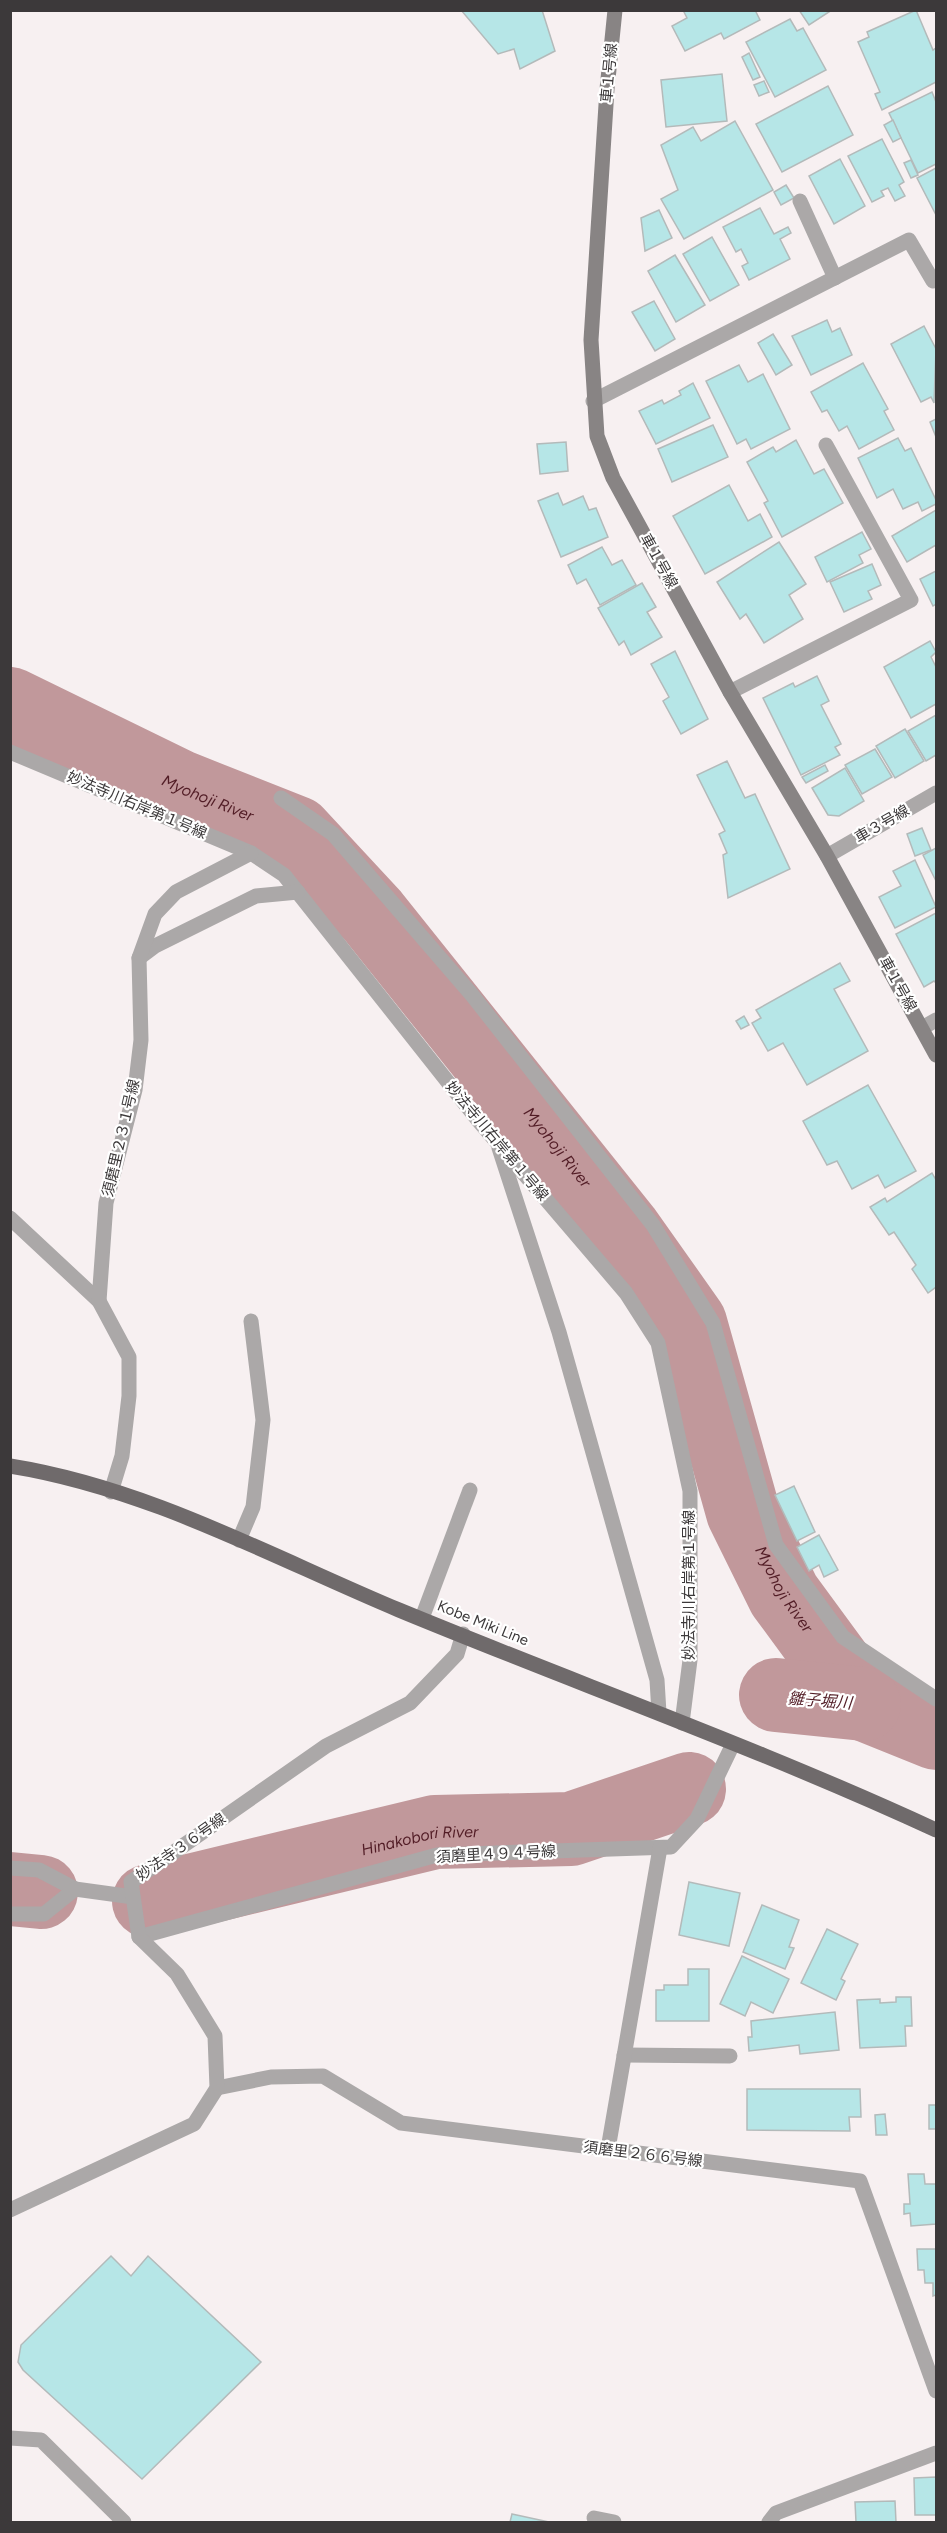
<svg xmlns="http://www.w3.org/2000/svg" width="947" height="2533" font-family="Figtree,'Noto Sans JP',sans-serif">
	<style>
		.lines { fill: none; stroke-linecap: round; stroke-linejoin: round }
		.river { stroke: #c1989b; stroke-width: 74 }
		.building { fill: #b6e6e7; stroke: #b3baba; stroke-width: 1.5 }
		.street { stroke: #aba8a8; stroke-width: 15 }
		.secondary { stroke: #888484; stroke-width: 15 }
		.primary { stroke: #6f6a6b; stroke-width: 15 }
		.labels { text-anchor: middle; stroke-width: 4.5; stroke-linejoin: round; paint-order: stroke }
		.street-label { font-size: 15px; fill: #3c393a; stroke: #fff }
		.water-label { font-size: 16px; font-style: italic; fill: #521d26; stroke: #fff }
	</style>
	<rect width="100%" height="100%" fill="#f7f0f1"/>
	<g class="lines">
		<!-- river -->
		<g class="river">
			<path id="s1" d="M 10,704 L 180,787 L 296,833 L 373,916 L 625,1231 L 690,1323 L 743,1512 L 784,1595 L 864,1704 L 936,1733"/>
			<path d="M 776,1695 L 864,1704"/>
			<path d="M 10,1889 L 41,1892"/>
			<path id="s2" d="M 149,1901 L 435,1832 L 571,1829 L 689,1789"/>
		</g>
	</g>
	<!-- building -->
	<g class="building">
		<path d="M 461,10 L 542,10 L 555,51 L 520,69 L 514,49 L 498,54 Z"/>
		<path d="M 683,10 L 755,10 L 760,20 L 724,39 L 721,33 L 685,51 L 672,26 L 687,18 Z"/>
		<path d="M 799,10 L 832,10 L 809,25 Z"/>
		<path d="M 916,10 L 933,50 L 936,48 L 936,82 L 882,110 L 875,94 L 880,92 L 858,42 L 869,37 L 867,32 Z"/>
		<path d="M 790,19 L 797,31 L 803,28 L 826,70 L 775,97 L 746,42 Z"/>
		<path d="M 749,53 L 760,77 L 753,80 L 742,57 Z"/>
		<path d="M 722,74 L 727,121 L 666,127 L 661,80 Z"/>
		<path d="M 764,81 L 769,92 L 759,96 L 754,85 Z"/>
		<path d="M 828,86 L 853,135 L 782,172 L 756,124 Z"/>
		<path d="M 932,92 L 936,102 L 936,164 L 918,173 L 889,113 Z"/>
		<path d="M 893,120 L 901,138 L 893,142 L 884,125 Z"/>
		<path d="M 735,121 L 773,190 L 684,239 L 661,199 L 678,190 L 661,145 L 693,127 L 701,141 Z"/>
		<path d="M 882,139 L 904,182 L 899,185 L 905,196 L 895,201 L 888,188 L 881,191 L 884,196 L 872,202 L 848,156 Z"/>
		<path d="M 840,159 L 865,206 L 834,224 L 809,176 Z"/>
		<path d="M 911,160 L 918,175 L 911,178 L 904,163 Z"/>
		<path d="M 936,168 L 936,215 L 917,178 Z"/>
		<path d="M 786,185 L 794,198 L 781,205 L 774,192 Z"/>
		<path d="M 760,208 L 774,234 L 788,227 L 791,233 L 780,239 L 790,259 L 749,280 L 742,266 L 748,263 L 741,249 L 736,252 L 723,227 Z"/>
		<path d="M 659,210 L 672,238 L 645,251 L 641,218 Z"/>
		<path d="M 712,237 L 739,285 L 710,301 L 683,254 Z"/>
		<path d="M 675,255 L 705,305 L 676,322 L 648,271 Z"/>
		<path d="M 654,301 L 675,339 L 655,351 L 632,312 Z"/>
		<path d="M 827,320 L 832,332 L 840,328 L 852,355 L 811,375 L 792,336 Z"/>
		<path d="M 924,326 L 936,349 L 934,403 L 931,397 L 921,402 L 891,344 Z"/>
		<path d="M 773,334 L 792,365 L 776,375 L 758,343 Z"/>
		<path d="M 863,363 L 888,409 L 884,411 L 894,430 L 859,449 L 847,426 L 839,431 L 827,410 L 822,412 L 811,392 Z"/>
		<path d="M 739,365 L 748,382 L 763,374 L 790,429 L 751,449 L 746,439 L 737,444 L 706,381 Z"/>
		<path d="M 693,383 L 710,418 L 656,444 L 639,411 L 662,400 L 664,404 L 681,395 L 679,391 Z"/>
		<path d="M 936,419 L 936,437 L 930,422 Z"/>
		<path d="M 713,425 L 728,457 L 672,482 L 658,449 Z"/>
		<path d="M 898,438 L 905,451 L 911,448 L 936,500 L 936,504 L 922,511 L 918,502 L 903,509 L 893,489 L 877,498 L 858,458 Z"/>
		<path d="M 796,440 L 814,474 L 824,469 L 843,503 L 782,537 L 764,503 L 768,501 L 747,462 L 773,447 L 776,452 Z"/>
		<path d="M 566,442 L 568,471 L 540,474 L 537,444 Z"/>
		<path d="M 729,485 L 748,521 L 760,514 L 772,537 L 705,574 L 673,516 Z"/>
		<path d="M 558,493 L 563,505 L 583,496 L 589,510 L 596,508 L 608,537 L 561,557 L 538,501 Z"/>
		<path d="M 936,510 L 936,545 L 907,562 L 892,536 Z"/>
		<path d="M 862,532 L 871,549 L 859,555 L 863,563 L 827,582 L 815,557 Z"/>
		<path d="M 779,542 L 806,584 L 789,595 L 803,619 L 764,643 L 746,614 L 740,619 L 717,582 Z"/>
		<path d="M 602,547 L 612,565 L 622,560 L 636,585 L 600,605 L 586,579 L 577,584 L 568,565 Z"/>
		<path d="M 872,564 L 881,585 L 868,591 L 872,599 L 844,612 L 830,582 Z"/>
		<path d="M 936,571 L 936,604 L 933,606 L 920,579 Z"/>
		<path d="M 642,583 L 656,607 L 647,612 L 662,637 L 631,655 L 624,641 L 619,645 L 598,608 Z"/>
		<path d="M 930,641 L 936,652 L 931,657 L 936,667 L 936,704 L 911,718 L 884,667 Z"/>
		<path d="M 675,651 L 708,719 L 681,734 L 663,701 L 669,697 L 651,664 Z"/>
		<path d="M 817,676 L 829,701 L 821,705 L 841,744 L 835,747 L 840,755 L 801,775 L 763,698 L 793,683 L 795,687 Z"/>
		<path d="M 936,715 L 936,755 L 926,761 L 908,731 Z"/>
		<path d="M 905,729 L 924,761 L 895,778 L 876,746 Z"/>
		<path d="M 875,749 L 892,777 L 862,794 L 845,765 Z"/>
		<path d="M 727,761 L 745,798 L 755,794 L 790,869 L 728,898 L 723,855 L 727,853 L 719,834 L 725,831 L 697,775 Z"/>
		<path d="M 825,765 L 828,771 L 806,783 L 802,777 Z"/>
		<path d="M 845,768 L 864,801 L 839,816 L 828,815 L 812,788 Z"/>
		<path d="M 922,828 L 931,850 L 915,856 L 907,834 Z"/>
		<path d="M 936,848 L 936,881 L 923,855 Z"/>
		<path d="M 915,860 L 936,907 L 895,928 L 879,897 L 901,886 L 893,871 Z"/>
		<path d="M 936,913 L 936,983 L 934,981 L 924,987 L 896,934 Z"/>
		<path d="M 840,963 L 850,981 L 834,989 L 868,1051 L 807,1085 L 783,1043 L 768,1051 L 752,1023 L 761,1018 L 756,1010 Z"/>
		<path d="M 744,1016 L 749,1025 L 741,1029 L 736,1021 Z"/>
		<path d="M 868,1085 L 916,1171 L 885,1188 L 878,1175 L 852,1189 L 837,1161 L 827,1165 L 803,1121 Z"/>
		<path d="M 932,1173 L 936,1180 L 936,1287 L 928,1293 L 912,1269 L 916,1265 L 894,1232 L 889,1235 L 870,1207 L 885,1198 L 887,1202 Z"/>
		<path d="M 794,1486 L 815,1532 L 797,1541 L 775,1495 Z"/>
		<path d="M 819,1535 L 838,1570 L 824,1577 L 819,1565 L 809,1571 L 797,1547 Z"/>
		<path d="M 689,1882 L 740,1893 L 729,1946 L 679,1935 Z"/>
		<path d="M 762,1905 L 799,1920 L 789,1947 L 794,1948 L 785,1969 L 743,1952 Z"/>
		<path d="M 827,1929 L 858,1944 L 841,1979 L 845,1981 L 836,2000 L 801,1983 Z"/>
		<path d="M 742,1956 L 789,1979 L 773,2013 L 751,2002 L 745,2016 L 720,2004 Z"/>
		<path d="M 688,1969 L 709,1969 L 709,2021 L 656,2021 L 656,1990 L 664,1990 L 664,1985 L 688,1985 Z"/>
		<path d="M 896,1997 L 911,1997 L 912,2026 L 905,2026 L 906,2046 L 860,2048 L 857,2000 L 880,1999 L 880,2003 L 896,2002 Z"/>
		<path d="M 835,2012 L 839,2050 L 800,2054 L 799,2045 L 749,2051 L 748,2037 L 752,2037 L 751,2021 Z"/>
		<path d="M 747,2089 L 860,2089 L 861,2117 L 849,2117 L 850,2131 L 747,2130 Z"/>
		<rect x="929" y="2105" width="7" height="24"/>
		<path d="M 885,2114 L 887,2135 L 876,2135 L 875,2115 Z"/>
		<path d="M 908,2174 L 924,2174 L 925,2184 L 936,2184 L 936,2224 L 911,2226 L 910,2213 L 904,2214 L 904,2204 L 910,2204 Z"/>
		<path d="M 917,2249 L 936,2249 L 936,2295 L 933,2296 L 933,2283 L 925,2283 L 924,2270 L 918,2270 Z"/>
		<path d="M 111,2256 L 131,2276 L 148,2256 L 261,2362 L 142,2479 L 23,2370 L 18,2362 L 21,2345 Z"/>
		<path d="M 936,2477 L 936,2515 L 915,2515 L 914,2478 Z"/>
		<path d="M 895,2501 L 896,2522 L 856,2522 L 855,2502 Z"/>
		<path d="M 512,2514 L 549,2522 L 510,2522 Z"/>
	</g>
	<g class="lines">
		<!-- street -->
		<g class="street">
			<path d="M 800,201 L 835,278"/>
			<path d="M 593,401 L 909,240 L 933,281 L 936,279"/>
			<path d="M 730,692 L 911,600 L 826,445"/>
			<path d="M 10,752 L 251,853 L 284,875 L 478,1120 L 626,1293 L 658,1343 L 690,1491 L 690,1660 L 682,1723"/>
			<path d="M 281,798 L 333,834 L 472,995 L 653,1225 L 713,1323 L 776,1545 L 843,1637 L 936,1699"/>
			<path d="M 827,856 L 936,793"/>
			<path d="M 139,958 L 155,946 L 256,896 L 298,892"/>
			<path d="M 922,1028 L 936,1020"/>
			<path d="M 499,1148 L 559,1332 L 657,1680 L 659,1713"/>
			<path d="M 10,1218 L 99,1301 L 129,1357 L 129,1396 L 122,1456 L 111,1492"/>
			<path d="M 99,1301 L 106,1203 L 135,1090 L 141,1040 L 139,958 L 155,914 L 176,892 L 251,853"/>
			<path d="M 239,1540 L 253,1507 L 263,1420 L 251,1321"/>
			<path d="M 422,1618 L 470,1490"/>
			<path d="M 10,1868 L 39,1870 L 75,1889"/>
			<path d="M 10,1914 L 44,1914 L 75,1889 L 133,1897"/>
			<path d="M 139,1937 L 437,1855 L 671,1847 L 697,1819 L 733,1744"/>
			<path d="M 624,2055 L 730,2056"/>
			<path d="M 217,2088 L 271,2077 L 323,2076 L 401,2123 L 860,2181 L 936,2391"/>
			<path d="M 608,2149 L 660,1848"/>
			<path d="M 10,2210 L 194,2124 L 217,2088 L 215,2036 L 177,1974 L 139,1937 L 131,1882 L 326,1746 L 410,1703 L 457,1654 L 463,1634"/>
			<path d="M 10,2438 L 41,2440 L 124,2522"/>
			<path d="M 594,2518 L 614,2522"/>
			<path d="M 769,2522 L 776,2513 L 936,2453"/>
		</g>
		<!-- secondary -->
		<path class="secondary" d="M 615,10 L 607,89 L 591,340 L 597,436 L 613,478 L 730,692 L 827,856 L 936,1055"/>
		<!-- primary -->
		<path class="primary" d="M 10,1466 C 148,1488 272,1557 399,1610 C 578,1684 761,1749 936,1830"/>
	</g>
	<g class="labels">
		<!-- street labels -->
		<g class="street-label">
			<text transform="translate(609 73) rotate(-85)" y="5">車１号線</text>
			<text transform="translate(659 561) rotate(61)" y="5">車１号線</text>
			<text transform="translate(137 805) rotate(23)" y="5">妙法寺川右岸第１号線</text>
			<text transform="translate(882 824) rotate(-30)" y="5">車３号線</text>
			<text transform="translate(898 984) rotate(61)" y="5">車１号線</text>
			<text transform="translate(121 1138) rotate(-77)" y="5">須磨里２３１号線</text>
			<text transform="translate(497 1141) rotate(50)" y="5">妙法寺川右岸第１号線</text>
			<text transform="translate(689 1585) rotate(-90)" y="5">妙法寺川右岸第１号線</text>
			<text transform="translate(483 1623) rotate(22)" y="5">Kobe Miki Line</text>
			<text transform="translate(181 1847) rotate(-35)" y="5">妙法寺３６号線</text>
			<text transform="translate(496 1854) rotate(-3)" y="5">須磨里４９４号線</text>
			<text transform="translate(643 2154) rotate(7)" y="5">須磨里２６６号線</text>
		</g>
		<!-- water labels -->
		<g class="water-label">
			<text dy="6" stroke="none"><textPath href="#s1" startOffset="219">Myohoji River</textPath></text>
			<text dy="6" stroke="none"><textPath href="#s1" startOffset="723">Myohoji River</textPath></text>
			<text dy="6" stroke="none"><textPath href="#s1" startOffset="1227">Myohoji River</textPath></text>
			<text transform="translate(820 1700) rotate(5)" y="6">雛子堀川</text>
			<text dy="6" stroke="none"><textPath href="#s2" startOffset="278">Hinakobori River</textPath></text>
		</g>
	</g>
	<!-- border -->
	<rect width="947" height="2533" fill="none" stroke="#3c393a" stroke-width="24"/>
</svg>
